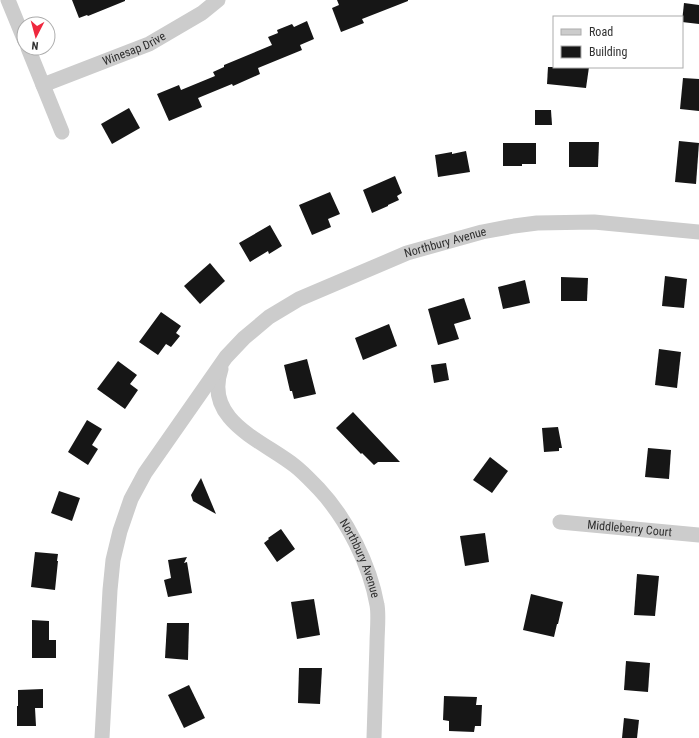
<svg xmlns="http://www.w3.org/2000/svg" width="699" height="738" font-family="'Roboto Condensed',sans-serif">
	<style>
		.building { fill: #161616 }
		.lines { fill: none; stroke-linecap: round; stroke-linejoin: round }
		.street { stroke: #ccc; stroke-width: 15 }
		.labels { text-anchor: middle; stroke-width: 4; stroke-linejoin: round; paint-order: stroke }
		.street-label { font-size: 12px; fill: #2f2f2f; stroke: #fff }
	</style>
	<rect width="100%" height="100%" fill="#fff"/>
	<!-- building -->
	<g class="building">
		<path d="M 72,0 L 125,0 L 125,1 L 88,16 L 87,15 L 79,18 Z"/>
		<path d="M 337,0 L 408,0 L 408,1 L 362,19 L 364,23 L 341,32 L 332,8 L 339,5 Z"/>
		<path d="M 684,3 L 699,5 L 699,24 L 682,22 Z"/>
		<path d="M 307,21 L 314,39 L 300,45 L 302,50 L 258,68 L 260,74 L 233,86 L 232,84 L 198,98 L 202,107 L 169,121 L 157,94 L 179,85 L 181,90 L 215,76 L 213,72 L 224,67 L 224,65 L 272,45 L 268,37 L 278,33 L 277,30 L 292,24 L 294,27 Z"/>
		<path d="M 548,67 L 589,67 L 586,88 L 547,84 Z"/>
		<path d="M 683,78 L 699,79 L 699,111 L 680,109 Z"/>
		<path d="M 129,108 L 140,128 L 112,144 L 101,124 Z"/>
		<path d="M 535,110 L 551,110 L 552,125 L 535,125 Z"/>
		<path d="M 679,141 L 699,143 L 696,184 L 675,182 Z"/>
		<path d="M 569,142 L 599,142 L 598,167 L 569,167 Z"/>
		<path d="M 503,143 L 536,143 L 536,164 L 522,164 L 522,166 L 503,166 Z"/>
		<path d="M 466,151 L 470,172 L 438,177 L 435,155 L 452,152 L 452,154 Z"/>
		<path d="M 395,176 L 402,193 L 397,196 L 399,200 L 388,205 L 388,206 L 372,213 L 363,190 Z"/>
		<path d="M 330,192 L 340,214 L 328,219 L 331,227 L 312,235 L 299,205 Z"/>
		<path d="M 270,225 L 282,246 L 269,254 L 268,251 L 250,262 L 239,243 Z"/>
		<path d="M 210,263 L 225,281 L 200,304 L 184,286 Z"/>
		<path d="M 665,276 L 687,279 L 684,308 L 662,306 Z"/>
		<path d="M 561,277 L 588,278 L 587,301 L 561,301 Z"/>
		<path d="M 525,280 L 530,303 L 503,309 L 498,287 Z"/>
		<path d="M 464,298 L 471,319 L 454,324 L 459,339 L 438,345 L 428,309 Z"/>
		<path d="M 161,312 L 181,326 L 176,333 L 180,336 L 171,347 L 166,344 L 158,355 L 139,342 Z"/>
		<path d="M 389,324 L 397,346 L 363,360 L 355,338 Z"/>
		<path d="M 659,349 L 681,352 L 677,388 L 655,385 Z"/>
		<path d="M 307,359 L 316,394 L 294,399 L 292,391 L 290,391 L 284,365 Z"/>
		<path d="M 118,361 L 137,375 L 130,384 L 138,390 L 125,409 L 97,389 Z"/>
		<path d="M 446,363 L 449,380 L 434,383 L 431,365 Z"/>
		<path d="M 353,412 L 400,462 L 378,462 L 374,465 L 362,453 L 361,454 L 336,428 Z"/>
		<path d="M 87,420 L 102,429 L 92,445 L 98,449 L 88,465 L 68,452 Z"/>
		<path d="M 558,427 L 562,448 L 559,448 L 559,451 L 544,452 L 542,428 Z"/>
		<path d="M 648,448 L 671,450 L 669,479 L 645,477 Z"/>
		<path d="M 490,457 L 508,471 L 492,493 L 473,480 Z"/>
		<path d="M 201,478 L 216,514 L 193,501 L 191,495 Z"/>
		<path d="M 59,491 L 80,498 L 72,521 L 51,513 Z"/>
		<path d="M 281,529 L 295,549 L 277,562 L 264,543 L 269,539 L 268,538 Z"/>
		<path d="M 485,533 L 489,562 L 465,566 L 460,536 Z"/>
		<path d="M 35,552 L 58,554 L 57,561 L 58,561 L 55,590 L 31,587 Z"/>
		<path d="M 187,557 L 184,563 L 187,562 L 192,593 L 168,597 L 164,580 L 171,578 L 168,560 Z"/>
		<path d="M 637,574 L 659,576 L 655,616 L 634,615 Z"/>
		<path d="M 531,594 L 563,602 L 558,624 L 557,624 L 554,637 L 523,630 Z"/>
		<path d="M 314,599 L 320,635 L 297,639 L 291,602 Z"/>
		<path d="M 32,620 L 49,621 L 49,640 L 56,640 L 56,658 L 32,658 Z"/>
		<path d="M 167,623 L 189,623 L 188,660 L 165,658 Z"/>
		<path d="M 626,661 L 650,663 L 648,692 L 624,690 Z"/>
		<path d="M 299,668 L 322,668 L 320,704 L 298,703 Z"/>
		<path d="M 189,685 L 205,718 L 184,728 L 168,695 Z"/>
		<path d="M 43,689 L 43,708 L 35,708 L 36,726 L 17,726 L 17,706 L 18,706 L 18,690 Z"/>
		<path d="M 444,696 L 477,697 L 476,705 L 482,705 L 481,726 L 475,726 L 474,732 L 449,731 L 449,721 L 443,720 Z"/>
		<path d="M 624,718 L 639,720 L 637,738 L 622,738 Z"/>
	</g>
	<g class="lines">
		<!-- street -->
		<g class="street">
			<path d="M 8,0 L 24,39"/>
			<path d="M 28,48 L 62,132"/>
			<path id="s1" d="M 43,85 L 149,44 L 202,13 L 218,0"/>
			<path id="s2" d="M 221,369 C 203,421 264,441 295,466 C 304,473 312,482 319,489 C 347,519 370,565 377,605 C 379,615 377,633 377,644 C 376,675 375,707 374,738"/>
			<path id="s3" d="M 560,522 L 699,535"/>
			<path id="s4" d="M 102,738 L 110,590 L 113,560 L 120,531 L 131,499 L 145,473 L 226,357 L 244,338 L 269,317 L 299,299 L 407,253 L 482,232 L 514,226 L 537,223 L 594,222 L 699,232"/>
		</g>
	</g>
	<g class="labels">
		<!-- street labels -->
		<g class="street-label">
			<text dy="4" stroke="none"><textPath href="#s1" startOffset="98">Winesap Drive</textPath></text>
			<text dy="4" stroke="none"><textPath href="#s4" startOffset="664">Northbury Avenue</textPath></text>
			<text dy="4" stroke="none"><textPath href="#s3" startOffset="70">Middleberry Court</textPath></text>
			<text dy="4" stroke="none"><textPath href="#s2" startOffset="248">Northbury Avenue</textPath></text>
		</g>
	</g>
	<!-- legend -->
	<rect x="553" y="16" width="130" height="52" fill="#ffffff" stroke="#acacac"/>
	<rect x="561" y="29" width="20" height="6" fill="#cccccc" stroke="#acacac"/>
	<text x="589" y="36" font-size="12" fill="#2f2f2f">Road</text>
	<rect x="561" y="46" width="20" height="12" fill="#161616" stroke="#acacac"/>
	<text x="589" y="56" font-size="12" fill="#2f2f2f">Building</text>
	<!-- north arrow -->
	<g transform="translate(36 36) rotate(186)"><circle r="19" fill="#ffffff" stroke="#acacac"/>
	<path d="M0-3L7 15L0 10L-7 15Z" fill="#ef283e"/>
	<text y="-6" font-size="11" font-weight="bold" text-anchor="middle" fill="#2f2f2f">N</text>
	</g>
</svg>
